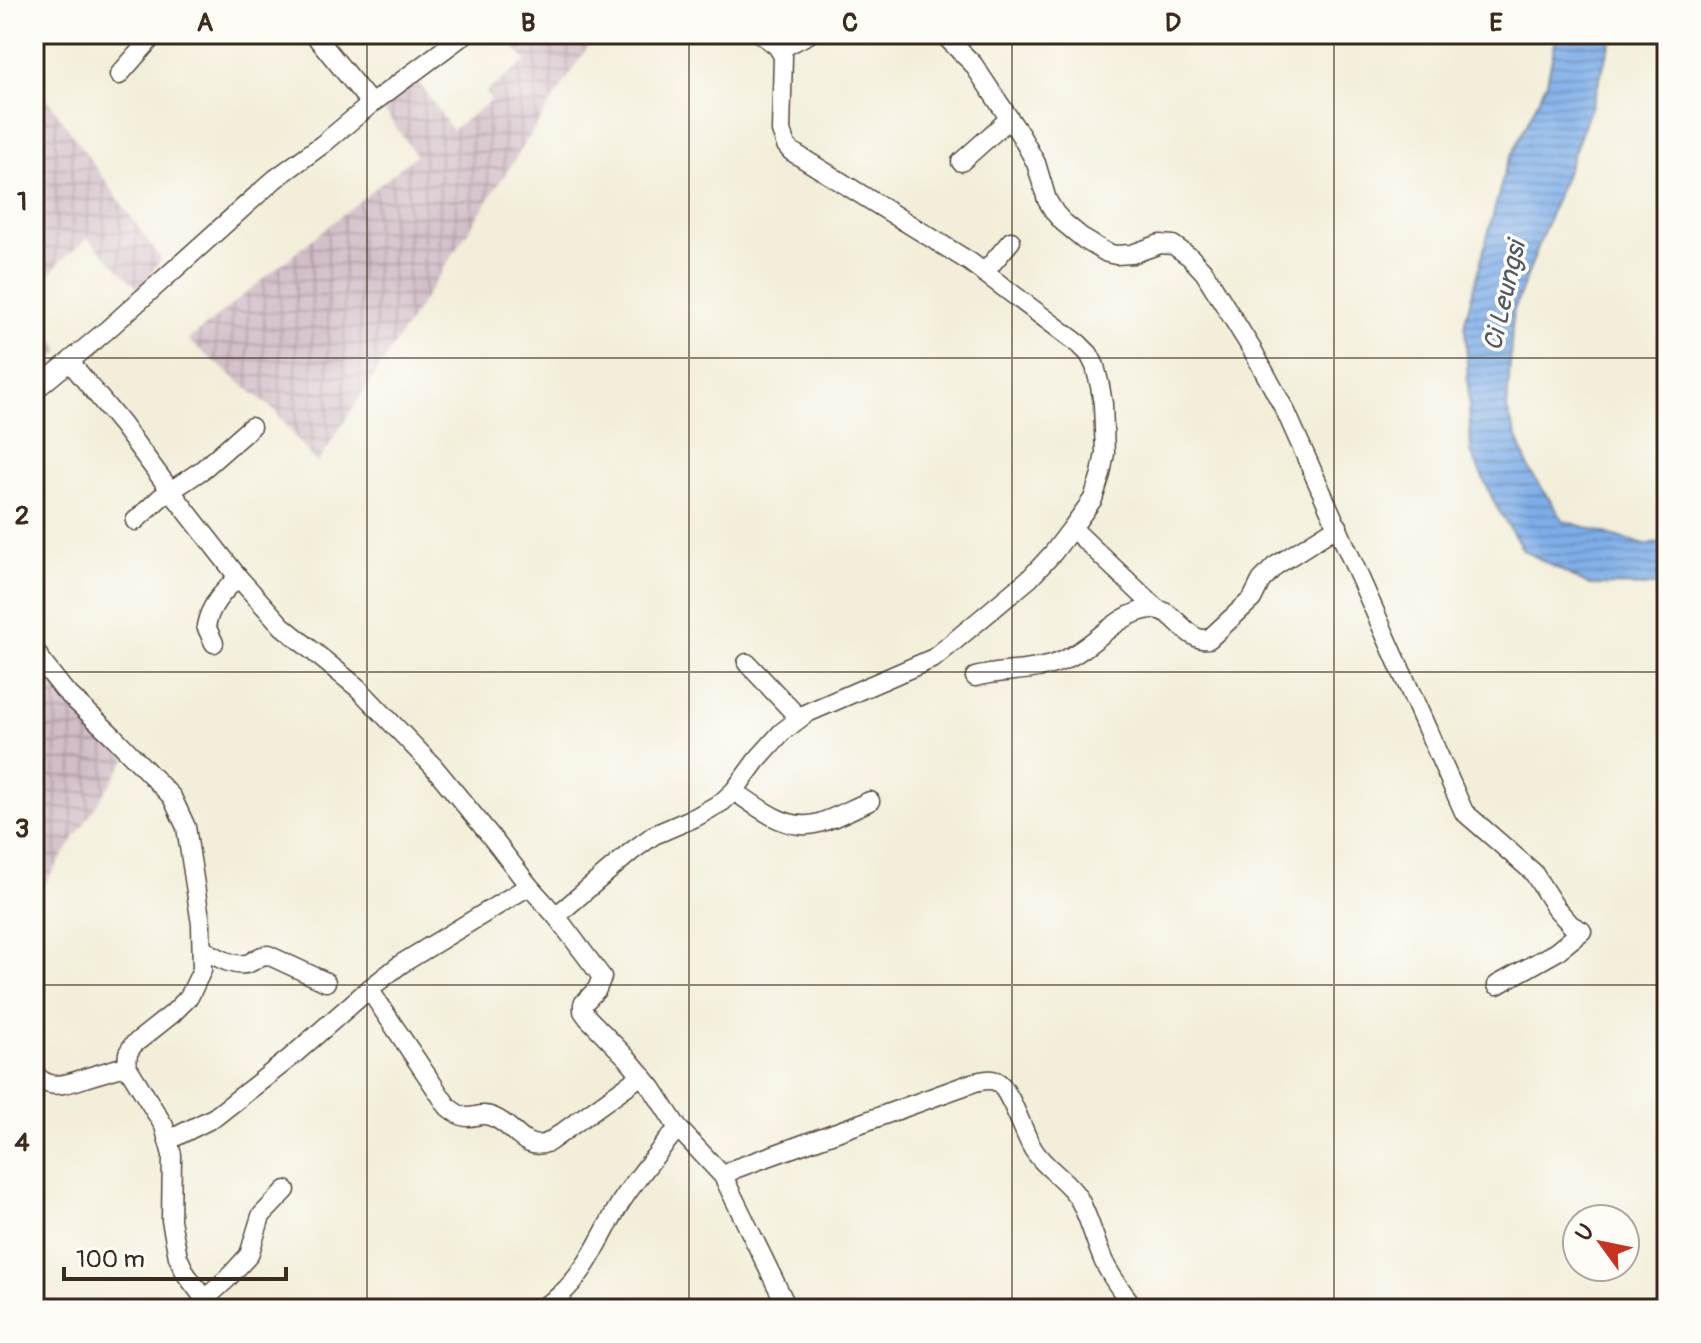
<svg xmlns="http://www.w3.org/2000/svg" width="1701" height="1343" font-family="Pangolin,sans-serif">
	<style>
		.industrial { fill: url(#industrial-grid) }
		.water { fill: url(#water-rules); stroke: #5c6c83; stroke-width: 2 }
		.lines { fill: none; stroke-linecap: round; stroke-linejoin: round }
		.minor-casing { stroke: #56473a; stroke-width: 21 }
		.minor { stroke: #fff; stroke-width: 18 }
		.grid { fill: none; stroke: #3b2a1e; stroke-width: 2; stroke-opacity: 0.55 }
		.labels { text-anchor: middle; stroke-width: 7; stroke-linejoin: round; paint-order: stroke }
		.water-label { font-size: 26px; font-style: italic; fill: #525865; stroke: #fdfcf7 }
		.neatline { fill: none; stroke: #3b2a1e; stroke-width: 3 }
		.grid-label { font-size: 26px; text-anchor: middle; font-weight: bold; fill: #3b2a1e }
	</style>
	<defs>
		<pattern id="industrial-grid" width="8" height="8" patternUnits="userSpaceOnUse" patternTransform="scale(2)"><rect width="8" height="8" fill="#d2bdc7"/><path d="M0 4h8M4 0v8" fill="none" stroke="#ac9aa1"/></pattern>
		<pattern id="water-rules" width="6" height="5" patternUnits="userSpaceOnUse" patternTransform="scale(2)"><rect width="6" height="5" fill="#7dade8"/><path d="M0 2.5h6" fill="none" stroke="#688dbb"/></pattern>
	</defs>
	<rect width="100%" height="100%" fill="#fdfcf7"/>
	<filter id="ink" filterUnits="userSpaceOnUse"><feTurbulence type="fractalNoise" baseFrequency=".0125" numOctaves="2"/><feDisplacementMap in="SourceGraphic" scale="16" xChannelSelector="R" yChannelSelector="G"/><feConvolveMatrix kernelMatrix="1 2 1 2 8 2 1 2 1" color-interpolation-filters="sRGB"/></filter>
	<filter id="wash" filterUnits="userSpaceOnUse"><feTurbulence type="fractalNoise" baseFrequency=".006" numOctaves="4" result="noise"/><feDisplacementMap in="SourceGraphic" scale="32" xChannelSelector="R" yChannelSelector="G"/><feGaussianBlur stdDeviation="1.8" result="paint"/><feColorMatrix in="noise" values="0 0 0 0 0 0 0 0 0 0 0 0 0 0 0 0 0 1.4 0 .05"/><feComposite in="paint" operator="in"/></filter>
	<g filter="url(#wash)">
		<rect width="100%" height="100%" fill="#f2eed9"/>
		<!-- industrial -->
		<g class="industrial">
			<path d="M 504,34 L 596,34 L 317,464 L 275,411 L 188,340 L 416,155 L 380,105 L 417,79 L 452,130 L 491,101 L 486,92 L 526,61 Z"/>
			<path d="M 34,80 L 161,259 L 140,290 L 88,238 L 60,262 L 34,293 Z"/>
			<path d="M 34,299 L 60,352 L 34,369 Z"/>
			<path d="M 34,661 L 130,754 L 34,900 Z"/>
		</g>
		<!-- water -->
		<path class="water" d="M 1557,34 L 1613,34 L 1593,102 L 1513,313 L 1507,410 L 1529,469 L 1564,521 L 1645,545 L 1667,542 L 1667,586 L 1588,585 L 1523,550 L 1496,506 L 1471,452 L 1465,321 L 1506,166 L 1547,82 Z"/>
	</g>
	<g filter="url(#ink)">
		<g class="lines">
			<defs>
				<g id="minor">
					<path d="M 316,34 L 318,39 L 371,104"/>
					<path d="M 943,34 L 973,64 L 1021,136 L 1036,163 L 1047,200 L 1055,213 L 1063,222 L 1085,240 L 1107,253 L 1116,255 L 1132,254 L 1160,244 L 1173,245 L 1190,257 L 1204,272 L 1253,351 L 1286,412 L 1464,812 L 1533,872 L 1555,907 L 1571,925 L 1582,931 L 1556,952 L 1497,985"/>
					<path d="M 780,49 L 809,34"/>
					<path d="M 119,75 L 155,34"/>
					<path d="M 961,162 L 1009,119"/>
					<path d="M 984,273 L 1011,241"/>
					<path d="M 70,362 L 122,425 L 170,490 L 238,577 L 282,626 L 358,688 L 433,766 L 489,834 L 529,886 L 556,916 L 602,977 L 597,989 L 583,1004 L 583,1011 L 588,1018 L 629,1060 L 652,1088 L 678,1128 L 723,1176 L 737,1168 L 975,1082 C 983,1080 992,1078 999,1083 C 1012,1095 1023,1132 1033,1149 C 1045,1169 1067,1179 1079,1199 C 1090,1219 1095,1242 1104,1262 C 1112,1279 1124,1294 1135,1309"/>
					<path d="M 34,391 L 107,330 L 275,179 L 323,144 L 371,104 L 465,34"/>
					<path d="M 135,521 L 160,498 L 202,470 L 251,427"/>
					<path d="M 1072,528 L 1157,609"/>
					<path d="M 214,643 L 206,626 C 210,605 223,592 238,577"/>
					<path d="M 34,648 L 42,662 L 64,690 L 114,737 L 172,797 L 186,827 L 201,924 L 202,970 L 189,997 L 172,1014 L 133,1045 L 128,1053 L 127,1066 L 164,1126 L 172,1155 L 171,1220 L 178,1257 L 186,1274 L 212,1309"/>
					<path d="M 747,663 L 799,718"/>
					<path d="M 975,677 C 1005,669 1039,673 1066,659 C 1096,645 1117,613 1151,609 C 1176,607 1185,643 1209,639 L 1252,599 L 1261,581 L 1275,566 L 1338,526"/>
					<path d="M 734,791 C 758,807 787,833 819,823 C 836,818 853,808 870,801"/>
					<path d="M 556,916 L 632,851 L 654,835 L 696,817 L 722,802 L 734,791 L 756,761 L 782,732 L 807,713 L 934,658 L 1030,578 L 1053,553 L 1072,528 L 1093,499 L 1101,474 L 1105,453 L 1103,404 L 1100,386 L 1095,366 L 1089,354 L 1079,344 L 970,262 L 791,151 L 786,145 L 781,131 L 783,56 L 777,46 L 761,34"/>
					<path d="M 202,949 C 214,955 234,969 249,963 C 257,960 258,955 268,955 L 326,982"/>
					<path d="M 369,989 L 448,1107 C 473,1128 474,1108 495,1118 C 516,1127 524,1153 549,1142 L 642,1075"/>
					<path d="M 34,1072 C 47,1093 70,1083 88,1077 C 101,1073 114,1069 127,1066"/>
					<path d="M 169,1140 L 215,1117 L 290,1058 L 369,989 L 401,964 L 529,886"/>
					<path d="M 723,1176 L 788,1309"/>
					<path d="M 204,1300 L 227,1279 L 249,1255 L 261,1216 L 286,1190"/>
					<path d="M 539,1309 C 546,1305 554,1301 560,1295 C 588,1271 602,1233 621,1202 C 638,1176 658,1152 678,1128"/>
				</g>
			</defs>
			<!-- minor casing -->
			<use href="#minor" class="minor-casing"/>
			<!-- minor -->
			<use href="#minor" class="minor"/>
		</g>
	</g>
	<!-- grid -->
	<path class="grid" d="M 367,34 L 367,1309M 689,34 L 689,1309M 1012,34 L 1012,1309M 1334,34 L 1334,1309M 34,358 L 1667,358M 34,672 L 1667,672M 34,985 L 1667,985"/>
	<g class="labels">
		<!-- water labels -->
		<g class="water-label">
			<text transform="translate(1504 296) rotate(-77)" y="9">Ci Leungsi</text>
		</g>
	</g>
	<!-- margin -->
	<rect width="1701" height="1343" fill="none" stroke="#fdfcf7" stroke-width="88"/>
	<!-- north arrow -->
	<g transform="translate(1601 1243) rotate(303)"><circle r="38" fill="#fdfcf7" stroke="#afa8a0" stroke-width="2"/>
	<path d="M0-6L14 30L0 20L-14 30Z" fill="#c8321e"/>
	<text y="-12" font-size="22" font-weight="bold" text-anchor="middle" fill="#3b2a1e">U</text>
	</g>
	<!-- scale -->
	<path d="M64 1267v12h222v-12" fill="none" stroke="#3b2a1e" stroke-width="4"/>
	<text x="76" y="1267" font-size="24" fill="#3b2a1e" stroke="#fdfcf7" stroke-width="6" paint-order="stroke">100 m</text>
	<rect x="44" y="44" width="1613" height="1255" class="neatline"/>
	<g class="grid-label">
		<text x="205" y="31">A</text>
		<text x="528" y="31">B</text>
		<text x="850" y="31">C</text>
		<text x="1173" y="31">D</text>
		<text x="1496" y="31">E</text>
		<text x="22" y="210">1</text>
		<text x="22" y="524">2</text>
		<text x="22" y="837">3</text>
		<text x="22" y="1151">4</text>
	</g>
</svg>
